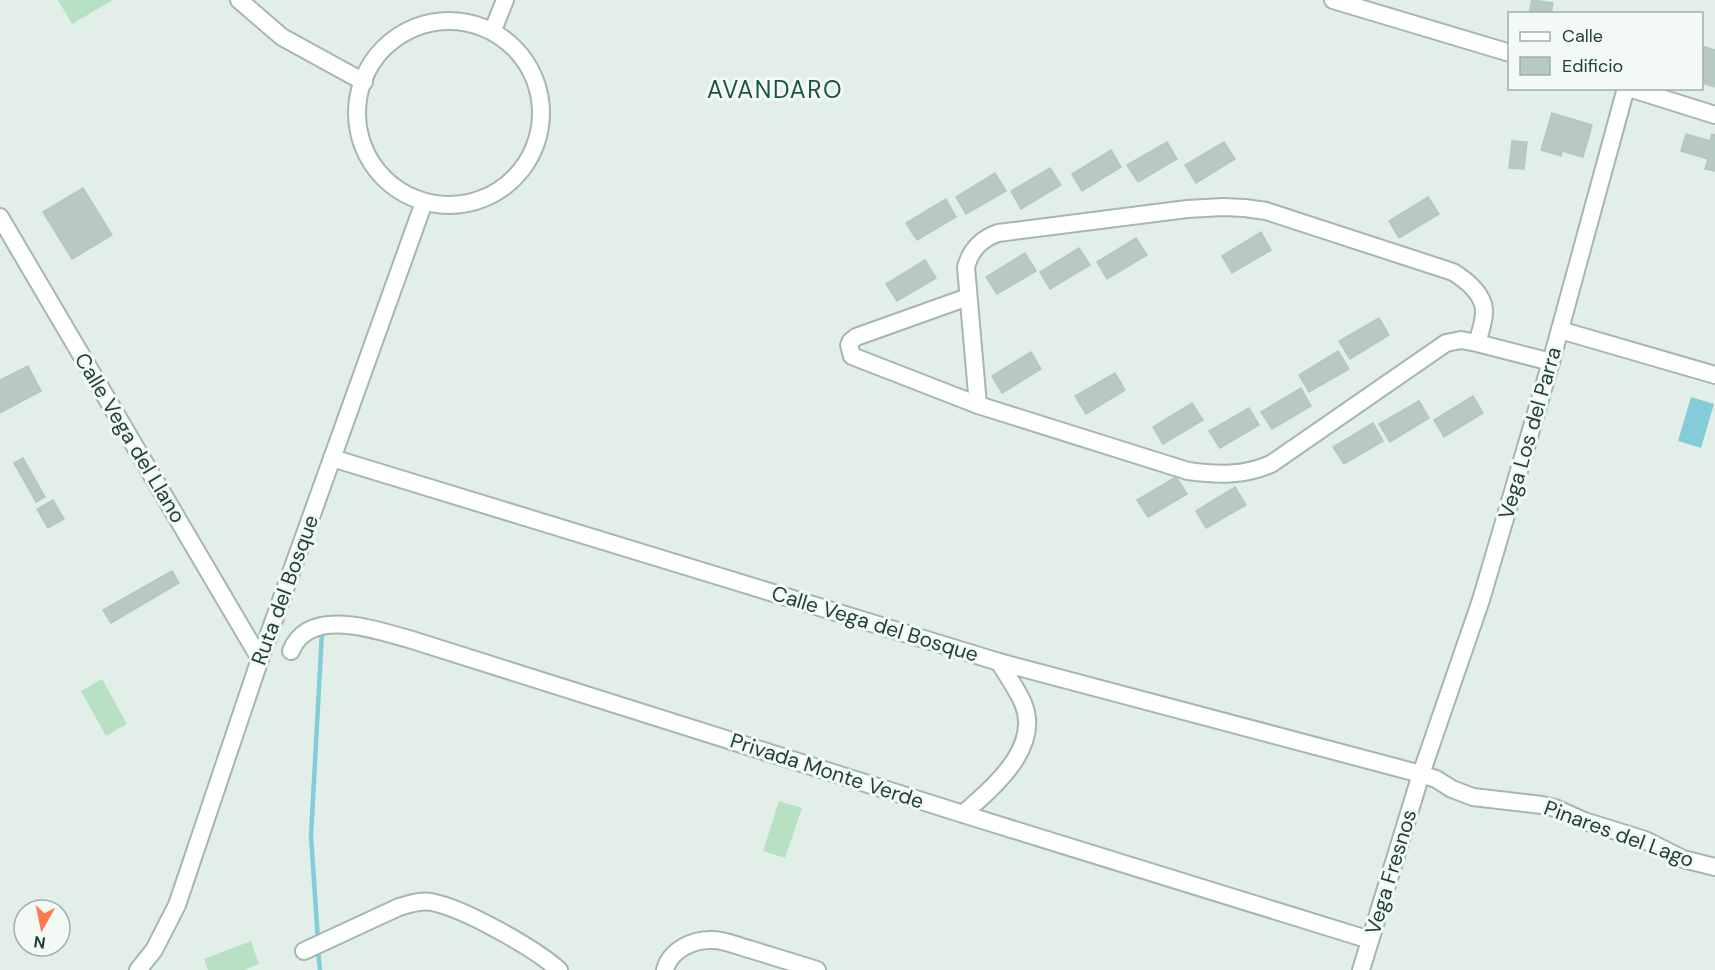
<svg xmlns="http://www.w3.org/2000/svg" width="1715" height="970" font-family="'DM Sans',sans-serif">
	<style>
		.green { fill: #b8e1c3 }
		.water { fill: #84ccd8 }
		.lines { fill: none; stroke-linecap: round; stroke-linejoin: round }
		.stream { stroke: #84ccd8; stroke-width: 4.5 }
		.building { fill: #b7c9c1; stroke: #b3c8bf; stroke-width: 1.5 }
		.street-casing { stroke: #a4b7b0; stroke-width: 20 }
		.street { stroke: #fff; stroke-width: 16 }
		.labels { text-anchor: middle; stroke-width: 6; stroke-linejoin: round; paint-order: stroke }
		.street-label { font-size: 21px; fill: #204138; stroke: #f3faf6 }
		.quarter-label { font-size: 24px; letter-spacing: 1.5px; fill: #195546; stroke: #f3faf6 }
	</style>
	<rect width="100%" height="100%" fill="#e2eee8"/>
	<!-- green -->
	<g class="green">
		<path d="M 58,0 L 113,0 L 72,24 Z"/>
		<path d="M 102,679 L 127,724 L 106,736 L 81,691 Z"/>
		<path d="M 779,801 L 802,808 L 785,858 L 763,851 Z"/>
		<path d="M 251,941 L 259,964 L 244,970 L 208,970 L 204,959 Z"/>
	</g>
	<!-- water -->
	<path class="water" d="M 1691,397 L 1714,404 L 1701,448 L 1678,441 Z"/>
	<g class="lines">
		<!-- stream -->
		<g class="stream">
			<path d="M 318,941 L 311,836 L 322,632"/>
			<path d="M 318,950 L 320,970"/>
		</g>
	</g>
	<!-- building -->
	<g class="building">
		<path d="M 1532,0 L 1553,3 L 1551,14 L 1529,14 Z"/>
		<path d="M 1702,46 L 1715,50 L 1715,87 L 1702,83 Z"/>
		<path d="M 1552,113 L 1592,125 L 1583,157 L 1562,151 L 1561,156 L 1541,150 Z"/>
		<path d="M 1686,134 L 1710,141 L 1712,134 L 1715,135 L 1715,171 L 1705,169 L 1708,159 L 1681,151 Z"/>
		<path d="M 1512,141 L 1527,142 L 1524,169 L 1509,168 Z"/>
		<path d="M 1167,142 L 1177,159 L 1138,182 L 1127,165 Z"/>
		<path d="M 1224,142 L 1235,159 L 1196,183 L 1185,165 Z"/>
		<path d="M 1111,150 L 1121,167 L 1082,191 L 1072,174 Z"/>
		<path d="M 1050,168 L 1061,185 L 1021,209 L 1011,191 Z"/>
		<path d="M 995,173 L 1006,191 L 966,214 L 956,197 Z"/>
		<path d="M 83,188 L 112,235 L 72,259 L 43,212 Z"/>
		<path d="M 1428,197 L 1439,214 L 1399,238 L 1389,221 Z"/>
		<path d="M 946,199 L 956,217 L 917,240 L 906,223 Z"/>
		<path d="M 1261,232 L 1271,250 L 1232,273 L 1222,256 Z"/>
		<path d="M 1136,238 L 1147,255 L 1107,279 L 1097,262 Z"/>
		<path d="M 1079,248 L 1090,265 L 1050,289 L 1040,272 Z"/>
		<path d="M 1025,253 L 1036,271 L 997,294 L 986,277 Z"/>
		<path d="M 925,260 L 936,278 L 897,301 L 886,284 Z"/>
		<path d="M 1379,318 L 1389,335 L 1350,359 L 1339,341 Z"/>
		<path d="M 1338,351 L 1349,369 L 1309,392 L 1299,375 Z"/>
		<path d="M 1031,352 L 1041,369 L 1002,393 L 992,376 Z"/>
		<path d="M 28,366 L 41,391 L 0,413 L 0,380 Z"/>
		<path d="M 1115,373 L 1125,390 L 1086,414 L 1075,396 Z"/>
		<path d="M 1301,388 L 1311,406 L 1272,429 L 1261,412 Z"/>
		<path d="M 1473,396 L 1483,413 L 1444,437 L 1434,420 Z"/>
		<path d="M 1419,401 L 1429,418 L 1390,442 L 1379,424 Z"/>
		<path d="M 1192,403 L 1203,420 L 1163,444 L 1153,427 Z"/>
		<path d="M 1249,408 L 1259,425 L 1220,448 L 1209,431 Z"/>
		<path d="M 1373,423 L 1383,441 L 1344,464 L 1333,447 Z"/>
		<path d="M 23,458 L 45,497 L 36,502 L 14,463 Z"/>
		<path d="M 1176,477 L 1187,494 L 1148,517 L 1137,500 Z"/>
		<path d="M 1235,487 L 1246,505 L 1206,528 L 1196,511 Z"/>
		<path d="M 53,500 L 64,519 L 48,528 L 37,509 Z"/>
		<path d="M 172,571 L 179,583 L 111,623 L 103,610 Z"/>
	</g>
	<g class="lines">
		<defs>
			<g id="street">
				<path d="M 239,0 L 282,37 L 364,82"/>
				<path d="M 1333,0 L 1510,53"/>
				<circle cx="449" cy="113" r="92"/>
				<path d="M 493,30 L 505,0"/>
				<path d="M 1629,88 L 1715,115"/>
				<path d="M 0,217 L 260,659"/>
				<path d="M 968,297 L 856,337 L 851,341 L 849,345 L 852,356 L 978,405"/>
				<path d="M 1560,330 L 1715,375"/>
				<path d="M 1477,343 C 1480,333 1485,319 1484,309 C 1482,293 1466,280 1453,272 L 1266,211 L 1245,208 L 1223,207 L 1187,209 L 998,233 C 981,239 971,249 966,267 L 978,405 L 1188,471 C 1218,475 1243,476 1271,464 L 1446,343 L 1461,340 L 1477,343 L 1551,362"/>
				<path d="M 332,458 L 999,662 L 1421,774 L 1436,779 L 1452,789 L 1473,797 L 1542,805 L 1555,808 L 1584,821 L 1645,840 L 1683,859 L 1715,867"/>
				<path d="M 291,651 C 309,606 375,630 409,639 L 963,814 L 1370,940"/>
				<path d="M 963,814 C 992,788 1042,748 1023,703 C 1017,689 1007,675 999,662"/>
				<path d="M 304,951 L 399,907 C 410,904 420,900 431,902 C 464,908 534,948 559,970"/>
				<path d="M 138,970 L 154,950 L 177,905 L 260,659 L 423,205"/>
				<path d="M 665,970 C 670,950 693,939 713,940 C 725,940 737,946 749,949 C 772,956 794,963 817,970"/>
				<path d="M 1361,970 L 1421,774 L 1481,600 L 1551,362 L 1626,88"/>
			</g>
		</defs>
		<!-- street casing -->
		<use href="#street" class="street-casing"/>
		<!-- street -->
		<use href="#street" class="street"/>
	</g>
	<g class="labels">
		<!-- street labels -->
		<g class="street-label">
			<text transform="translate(1530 433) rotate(-74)" y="7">Vega Los del Parra</text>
			<text transform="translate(130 438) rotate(59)" y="7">Calle Vega del Llano</text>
			<text transform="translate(285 590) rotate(-70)" y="7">Ruta del Bosque</text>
			<text transform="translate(875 624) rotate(17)" y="7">Calle Vega del Bosque</text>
			<text transform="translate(827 771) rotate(18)" y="7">Privada Monte Verde</text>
			<text transform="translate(1619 834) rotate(20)" y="7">Pinares del Lago</text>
			<text transform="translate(1391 872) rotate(-73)" y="7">Vega Fresnos</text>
		</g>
		<!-- quarter labels -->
		<g class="quarter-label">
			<text x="775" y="98">AVANDARO</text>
		</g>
	</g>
	<!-- legend -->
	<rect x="1508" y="12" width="195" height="78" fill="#f3faf6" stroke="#9fb0aa" stroke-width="1.5"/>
	<rect x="1520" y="32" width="30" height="9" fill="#ffffff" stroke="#9fb0aa" stroke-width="1.5"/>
	<text x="1562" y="42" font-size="18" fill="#204138">Calle</text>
	<rect x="1520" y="57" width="30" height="18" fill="#b7c9c1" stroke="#9fb0aa" stroke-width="1.5"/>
	<text x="1562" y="72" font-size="18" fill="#204138">Edificio</text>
	<!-- north arrow -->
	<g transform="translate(42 928) rotate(189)"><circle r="28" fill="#f3faf6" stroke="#9fb0aa" stroke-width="1.5"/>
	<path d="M0-4.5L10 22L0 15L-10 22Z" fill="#ff784f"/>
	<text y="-9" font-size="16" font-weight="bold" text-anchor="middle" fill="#204138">N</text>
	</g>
</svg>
